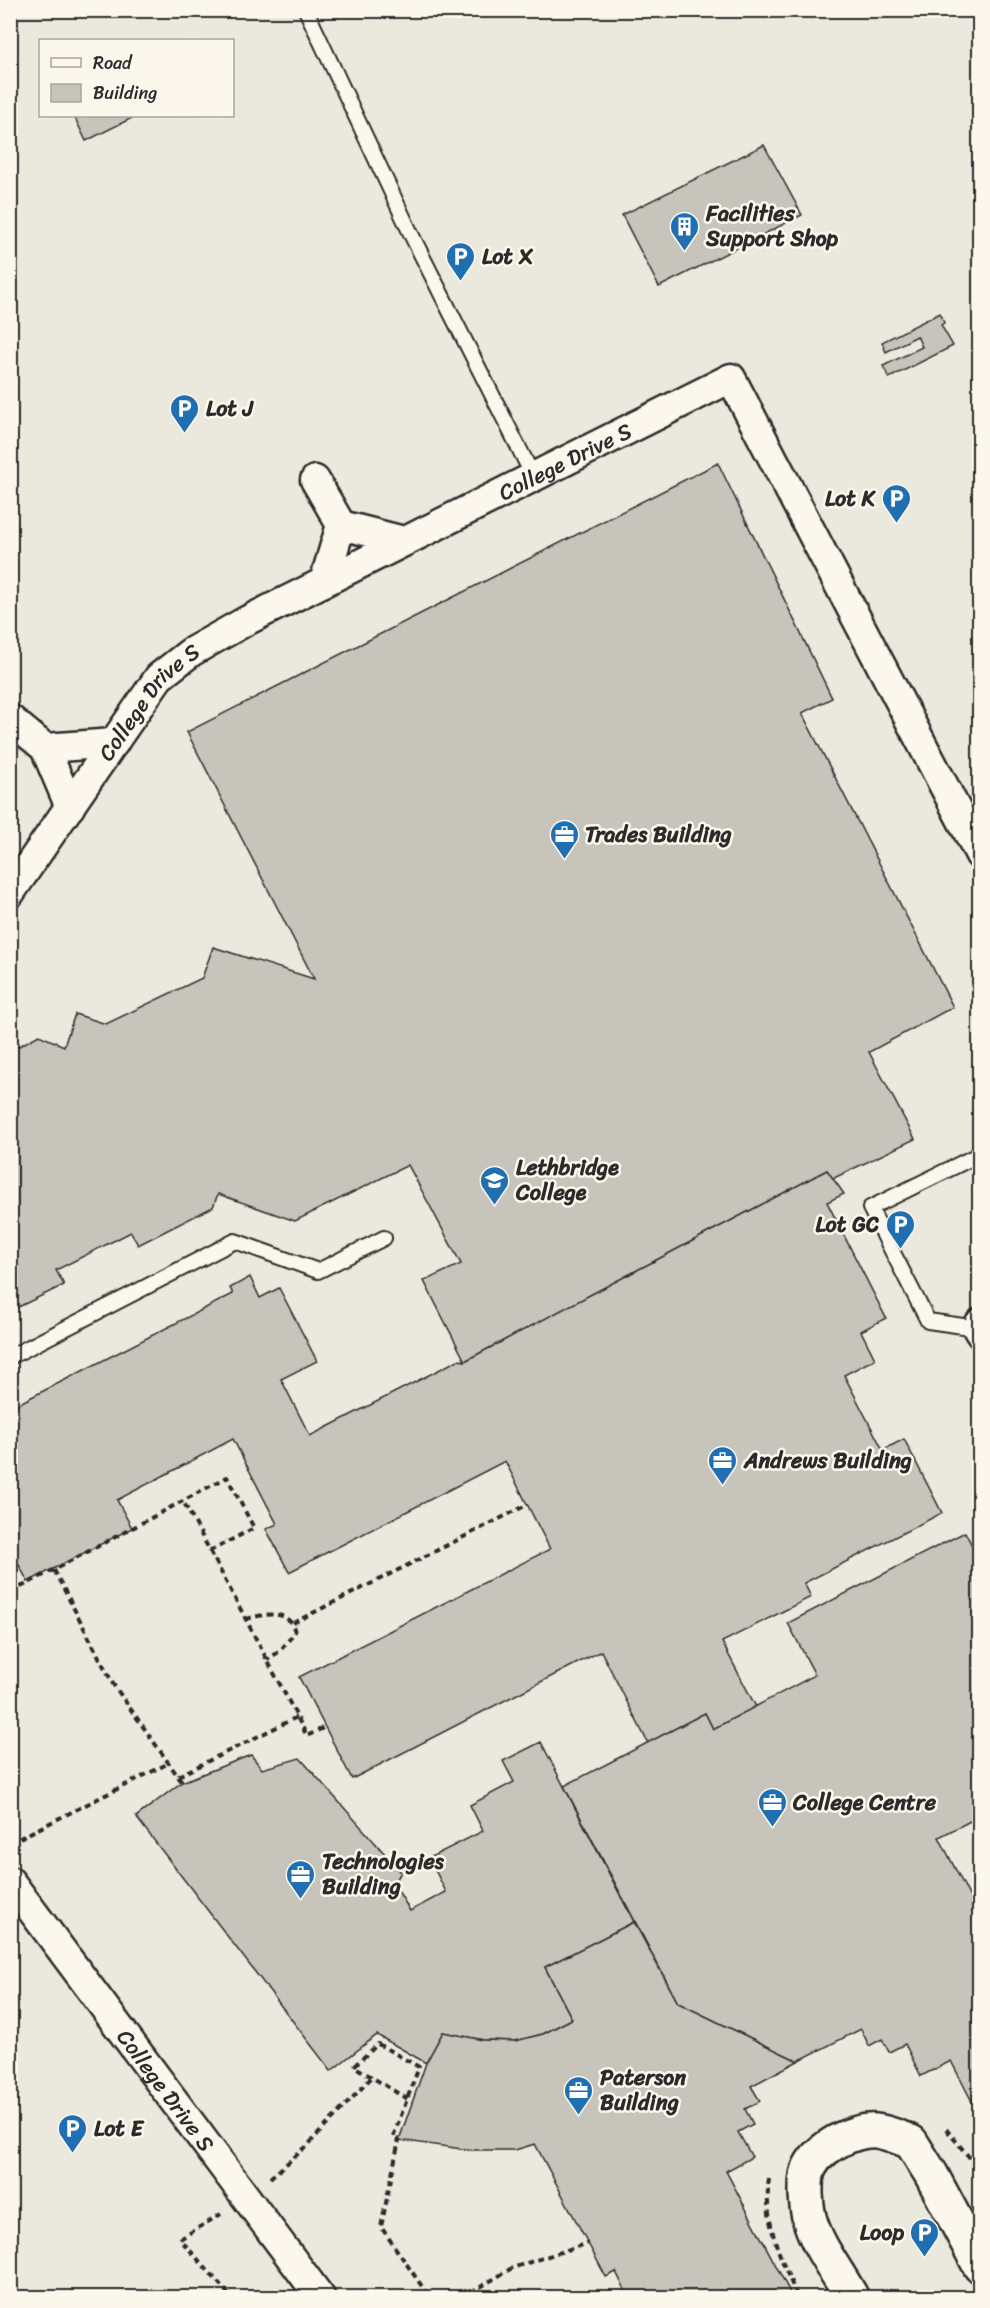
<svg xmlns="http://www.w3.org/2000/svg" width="990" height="2308" font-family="Sriracha,sans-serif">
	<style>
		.built { fill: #ebe8de; fill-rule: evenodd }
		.building { fill: #c7c4bc; stroke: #2b2b2b; stroke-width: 1.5 }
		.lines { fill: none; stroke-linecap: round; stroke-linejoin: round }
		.service-casing { stroke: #2b2b2b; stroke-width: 18 }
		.minor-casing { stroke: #2b2b2b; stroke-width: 33 }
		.tertiary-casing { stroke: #2b2b2b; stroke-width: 38 }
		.path { stroke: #2b2b2b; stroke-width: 4; stroke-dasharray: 6 4.5; stroke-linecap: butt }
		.service { stroke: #fbf7ec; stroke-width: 14 }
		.minor { stroke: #fbf7ec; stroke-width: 28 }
		.tertiary { stroke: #fbf7ec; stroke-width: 33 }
		.labels { text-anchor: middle; stroke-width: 5; stroke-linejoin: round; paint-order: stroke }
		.poi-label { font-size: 22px; font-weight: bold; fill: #2b2b2b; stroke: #fbf7ec; text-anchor: start }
		.street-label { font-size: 22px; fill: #2b2b2b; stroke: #fbf7ec }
	</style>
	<rect width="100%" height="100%" fill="#fbf7ec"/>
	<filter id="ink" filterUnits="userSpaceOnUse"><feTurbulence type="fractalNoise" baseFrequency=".0167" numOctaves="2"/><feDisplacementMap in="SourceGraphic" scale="12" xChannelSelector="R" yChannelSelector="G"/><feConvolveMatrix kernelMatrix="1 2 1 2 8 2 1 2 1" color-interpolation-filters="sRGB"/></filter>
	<g filter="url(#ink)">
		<!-- built -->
		<path class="built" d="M 11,11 L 979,11 L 979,2297 L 11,2297 ZM 40,40 L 232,40 L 232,116 L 40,116 Z"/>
		<!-- building -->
		<g class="building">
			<path d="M 74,116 L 131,116 L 132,118 L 86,141 Z"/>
			<path d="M 764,145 L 802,215 L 659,287 L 622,215 Z"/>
			<path d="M 940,313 L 944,323 L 941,325 L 953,346 L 889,378 L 883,366 L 922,347 L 917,336 L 886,352 L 882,342 Z"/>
			<path d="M 718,463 L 832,698 L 802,713 L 953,1007 L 869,1052 L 915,1139 L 832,1179 L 827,1170 L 465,1361 L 424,1281 L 461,1264 L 408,1165 L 295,1221 L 218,1194 L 213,1207 L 138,1245 L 131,1232 L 56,1270 L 64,1285 L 10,1311 L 10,1051 L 39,1035 L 64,1046 L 75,1014 L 106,1024 L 202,978 L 213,947 L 314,979 L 187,732 Z"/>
			<path d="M 827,1170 L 844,1194 L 827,1202 L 886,1318 L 861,1331 L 875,1359 L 844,1375 L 883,1450 L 904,1439 L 942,1513 L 804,1583 L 811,1597 L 722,1642 L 756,1707 L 713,1729 L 705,1713 L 648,1743 L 601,1651 L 352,1779 L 299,1677 L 550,1549 L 505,1461 L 289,1572 L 266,1529 L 277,1524 L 233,1439 L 117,1500 L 132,1528 L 28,1582 L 19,1565 L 10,1569 L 10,1408 L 233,1294 L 230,1288 L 250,1277 L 260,1298 L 279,1288 L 317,1361 L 281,1379 L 310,1436 L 458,1360 L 465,1361 Z"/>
			<path d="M 965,1532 L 980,1561 L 980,1816 L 939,1837 L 980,1917 L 980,2117 L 951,2061 L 921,2076 L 905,2044 L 889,2052 L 882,2039 L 869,2046 L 861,2029 L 798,2061 L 678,2003 L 564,1786 L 705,1713 L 713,1729 L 815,1675 L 788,1623 Z"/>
			<path d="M 541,1742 L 634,1922 L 545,1967 L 572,2019 L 543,2034 L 515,2041 L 483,2040 L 443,2032 L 426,2063 L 377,2035 L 331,2071 L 136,1817 L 182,1782 L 251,1755 L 262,1769 L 300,1758 L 401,1872 L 394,1884 L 410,1911 L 446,1892 L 429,1858 L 483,1831 L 470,1805 L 514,1782 L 503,1761 Z"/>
			<path d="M 634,1922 L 678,2003 L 798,2061 L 751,2086 L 760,2101 L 745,2109 L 753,2124 L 738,2132 L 752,2157 L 726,2171 L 793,2298 L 629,2298 L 616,2272 L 606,2277 L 535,2144 L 515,2150 L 469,2150 L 399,2140 L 426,2063 L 443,2032 L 483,2040 L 515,2041 L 543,2034 L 572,2019 L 545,1967 Z"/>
		</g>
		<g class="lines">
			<defs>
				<g id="service">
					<path d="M 306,10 L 412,236 L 533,476"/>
					<path d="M 977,1328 L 928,1321 L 870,1208 L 980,1154"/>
					<path d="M 10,1357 L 235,1241 L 318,1271 L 384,1238"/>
				</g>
				<g id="minor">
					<path d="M 315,480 L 341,525 L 324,582"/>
					<path d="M 341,525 L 404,541"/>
					<path d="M 10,719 L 45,748 L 70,807"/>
					<path d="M 45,748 L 114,743"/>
					<path id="s1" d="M 10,893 L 159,677 L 191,652 L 246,621 L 731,378 L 980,855"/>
					<path d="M 980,1323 L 977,1328 L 980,1333"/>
					<path id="s2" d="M 10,1881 L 321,2298"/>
				</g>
				<path id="tertiary" d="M 852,2298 C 838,2272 816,2245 809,2217 C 806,2205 805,2187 807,2175 C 812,2150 852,2129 876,2131 C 887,2132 900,2138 911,2142 L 931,2174 L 980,2266"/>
			</defs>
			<!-- service casing -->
			<use href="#service" class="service-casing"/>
			<!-- minor casing -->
			<use href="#minor" class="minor-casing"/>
			<!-- tertiary casing -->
			<use href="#tertiary" class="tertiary-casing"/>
			<!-- path -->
			<g class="path">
				<path d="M 210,1551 L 307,1736 L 325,1727"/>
				<path d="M 54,1570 L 113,1684 L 182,1782"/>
				<path d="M 10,1589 L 23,1586 C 91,1550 159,1514 227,1477 L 254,1528 L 210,1551 L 183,1501"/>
				<path d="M 246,1619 C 265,1614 289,1608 295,1632 L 280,1651 L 267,1660"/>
				<path d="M 293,1623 L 527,1505"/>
				<path d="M 178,1776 L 297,1717"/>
				<path d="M 10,1843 L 169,1763"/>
				<path d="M 407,2099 L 354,2066 L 378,2044 L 419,2067 L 393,2137 L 399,2140 L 381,2227 L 430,2298"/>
				<path d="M 946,2129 L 969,2157 L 980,2178"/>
				<path d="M 270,2178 L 306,2147 L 372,2077"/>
				<path d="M 769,2179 C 763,2222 781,2259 798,2298"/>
				<path d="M 221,2214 L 180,2239 L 232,2298"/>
				<path d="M 462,2298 L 512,2268 L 588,2243"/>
			</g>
			<!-- service -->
			<use href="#service" class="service"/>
			<!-- minor -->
			<use href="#minor" class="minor"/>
			<!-- tertiary -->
			<use href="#tertiary" class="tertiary"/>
		</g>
	</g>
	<!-- icons -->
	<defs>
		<symbol id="building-pin" viewBox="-11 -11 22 30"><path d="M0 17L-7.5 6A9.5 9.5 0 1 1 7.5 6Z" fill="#1f6fb2" stroke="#fbf7ec"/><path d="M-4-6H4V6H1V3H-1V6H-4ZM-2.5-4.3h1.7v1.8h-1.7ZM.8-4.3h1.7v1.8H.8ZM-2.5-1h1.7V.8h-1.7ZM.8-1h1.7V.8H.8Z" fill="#fff"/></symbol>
		<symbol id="parking-pin" viewBox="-11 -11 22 30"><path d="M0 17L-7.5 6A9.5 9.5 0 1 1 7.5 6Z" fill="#1f6fb2" stroke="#fbf7ec"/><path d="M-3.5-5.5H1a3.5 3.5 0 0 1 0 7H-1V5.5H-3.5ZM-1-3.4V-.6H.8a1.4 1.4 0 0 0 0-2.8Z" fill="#fff"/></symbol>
		<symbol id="office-pin" viewBox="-11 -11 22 30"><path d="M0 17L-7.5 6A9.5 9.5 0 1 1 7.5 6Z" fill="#1f6fb2" stroke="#fbf7ec"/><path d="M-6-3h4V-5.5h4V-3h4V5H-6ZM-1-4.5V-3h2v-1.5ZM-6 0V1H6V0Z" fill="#fff"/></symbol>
		<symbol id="university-pin" viewBox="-11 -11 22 30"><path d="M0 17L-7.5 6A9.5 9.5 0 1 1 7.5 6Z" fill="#1f6fb2" stroke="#fbf7ec"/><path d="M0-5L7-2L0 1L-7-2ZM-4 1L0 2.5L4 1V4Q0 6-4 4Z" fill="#fff"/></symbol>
	</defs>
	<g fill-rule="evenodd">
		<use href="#building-pin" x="668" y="210" width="33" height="45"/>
		<use href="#parking-pin" x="444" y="240" width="33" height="45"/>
		<use href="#parking-pin" x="168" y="392" width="33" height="45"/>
		<use href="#parking-pin" x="880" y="482" width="33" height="45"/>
		<use href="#office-pin" x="548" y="818" width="33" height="45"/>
		<use href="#university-pin" x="478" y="1164" width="33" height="45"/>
		<use href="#parking-pin" x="884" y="1208" width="33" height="45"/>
		<use href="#office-pin" x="706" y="1444" width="33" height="45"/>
		<use href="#office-pin" x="756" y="1786" width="33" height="45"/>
		<use href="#office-pin" x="284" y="1858" width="33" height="45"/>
		<use href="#office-pin" x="562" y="2074" width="33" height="45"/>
		<use href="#parking-pin" x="56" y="2112" width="33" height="45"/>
		<use href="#parking-pin" x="908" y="2216" width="33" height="45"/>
	</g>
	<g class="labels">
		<!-- poi labels -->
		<g class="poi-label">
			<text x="706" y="221">Facilities<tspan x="706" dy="25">Support Shop</tspan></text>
			<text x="482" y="264">Lot X</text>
			<text x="206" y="416">Lot J</text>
			<text x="875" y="506" text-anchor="end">Lot K</text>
			<text x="585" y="842">Trades Building</text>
			<text x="516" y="1175">Lethbridge<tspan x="516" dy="25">College</tspan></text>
			<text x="879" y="1232" text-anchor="end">Lot GC</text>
			<text x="744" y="1468">Andrews Building</text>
			<text x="793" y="1810">College Centre</text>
			<text x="322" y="1869">Technologies<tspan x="322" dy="25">Building</tspan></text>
			<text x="600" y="2085">Paterson<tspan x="600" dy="25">Building</tspan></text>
			<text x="94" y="2136">Lot E</text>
			<text x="904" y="2240" text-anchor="end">Loop</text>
		</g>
		<!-- street labels -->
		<g class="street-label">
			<text dy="8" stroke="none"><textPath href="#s1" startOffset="723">College Drive S</textPath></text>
			<text dy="8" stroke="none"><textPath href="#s1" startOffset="237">College Drive S</textPath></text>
			<text dy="8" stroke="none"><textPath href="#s2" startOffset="261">College Drive S</textPath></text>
		</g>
	</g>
	<!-- margin -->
	<rect width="990" height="2308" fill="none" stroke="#fbf7ec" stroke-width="36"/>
	<rect x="18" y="18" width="954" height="2272" fill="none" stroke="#2b2b2b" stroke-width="2" filter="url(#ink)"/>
	<!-- legend -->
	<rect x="39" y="39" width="195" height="78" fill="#fbf7ec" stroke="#a8a59f" stroke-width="1.5"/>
	<rect x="51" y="58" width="30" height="9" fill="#fbf7ec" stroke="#a8a59f" stroke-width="1.5"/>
	<text x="93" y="69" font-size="18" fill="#2b2b2b">Road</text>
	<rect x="51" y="84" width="30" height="18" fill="#c7c4bc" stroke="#a8a59f" stroke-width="1.5"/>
	<text x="93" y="99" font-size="18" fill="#2b2b2b">Building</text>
</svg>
